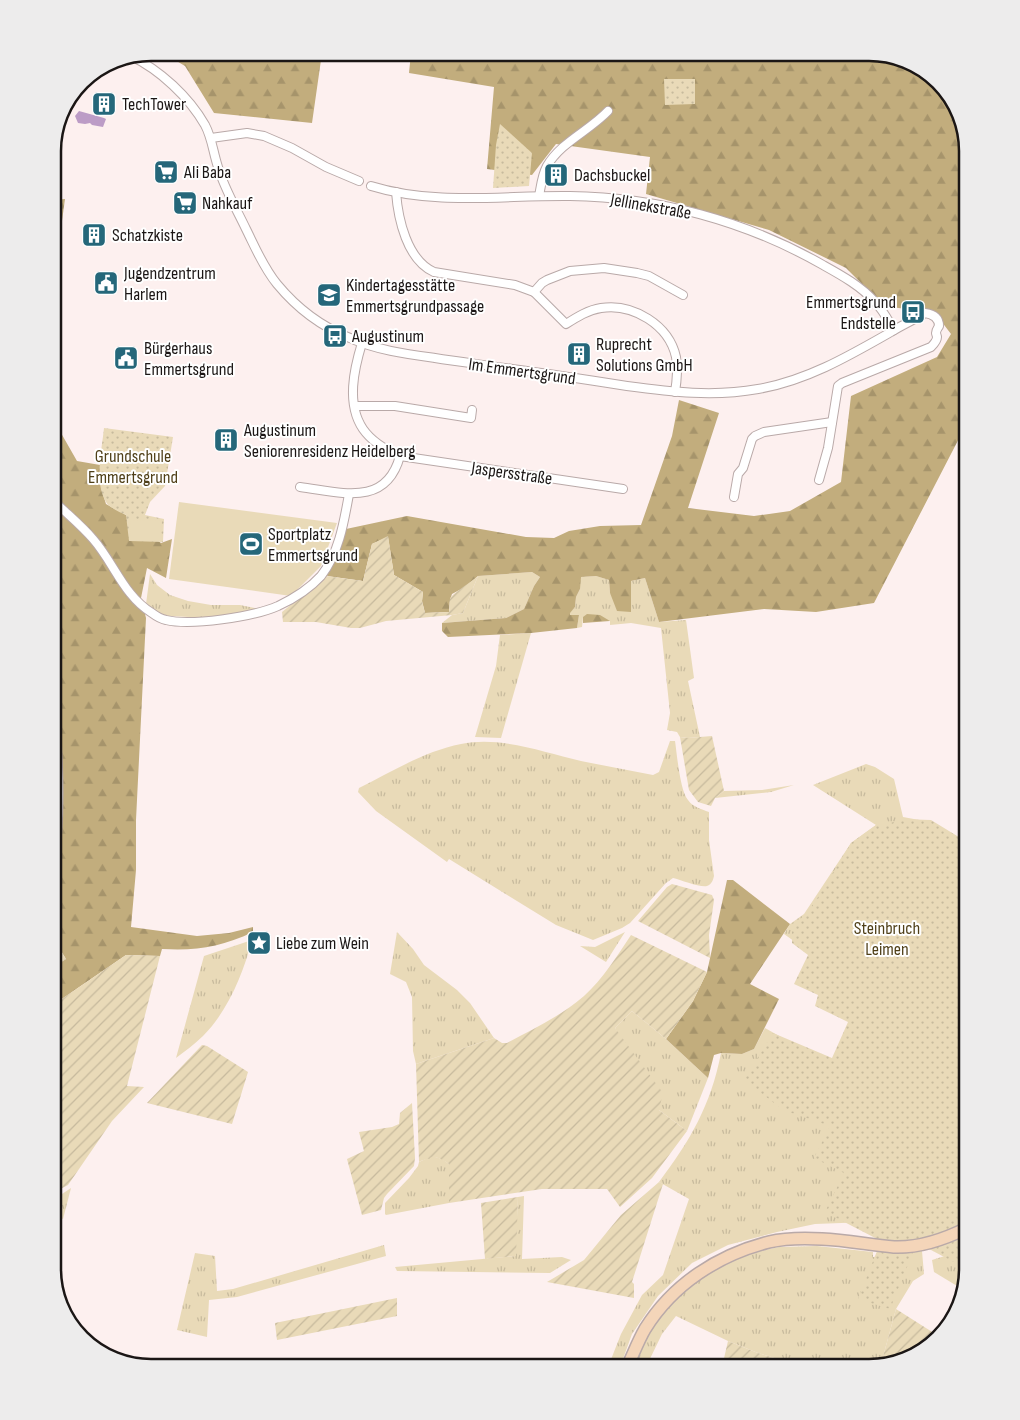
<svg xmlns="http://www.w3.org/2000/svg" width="1020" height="1420" font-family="'Sofia Sans Condensed',sans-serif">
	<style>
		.grass { fill: url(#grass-tufts) }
		.forest { fill: url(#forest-firs) }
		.park { fill: url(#park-dots) }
		.garden { fill: url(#garden-furrows) }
		.pitch { fill: #e9dab8 }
		.water { fill: #bc9cc6 }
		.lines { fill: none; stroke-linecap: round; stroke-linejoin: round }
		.street-casing { stroke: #b9a9a8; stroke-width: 10 }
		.secondary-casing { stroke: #b9a9a8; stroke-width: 14 }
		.street { stroke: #fff; stroke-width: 8 }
		.secondary { stroke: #f4d5b9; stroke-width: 11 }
		.labels { text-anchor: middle; stroke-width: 4; stroke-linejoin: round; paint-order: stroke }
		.poi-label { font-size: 18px; fill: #1b1615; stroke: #fff; text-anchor: start }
		.street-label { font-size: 18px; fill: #1b1615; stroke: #fff }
		.park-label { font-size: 18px; fill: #4f3f18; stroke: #fff }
		.rim { fill: none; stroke: #1b1615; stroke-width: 2.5 }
	</style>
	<defs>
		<pattern id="grass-tufts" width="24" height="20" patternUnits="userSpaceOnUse" patternTransform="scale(1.25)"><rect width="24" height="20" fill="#e9dab8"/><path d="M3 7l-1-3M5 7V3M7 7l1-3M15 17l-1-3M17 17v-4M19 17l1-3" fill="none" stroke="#c7ba9d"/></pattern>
		<pattern id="forest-firs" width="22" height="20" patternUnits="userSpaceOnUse" patternTransform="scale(1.25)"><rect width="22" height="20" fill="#c2ad7d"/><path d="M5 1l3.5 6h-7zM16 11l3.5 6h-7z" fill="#a6946b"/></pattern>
		<pattern id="park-dots" width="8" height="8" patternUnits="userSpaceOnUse" patternTransform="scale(1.25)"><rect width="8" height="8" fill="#e9dab8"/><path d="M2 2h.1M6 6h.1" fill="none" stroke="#c7ba9d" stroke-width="1.8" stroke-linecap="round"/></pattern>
		<pattern id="garden-furrows" width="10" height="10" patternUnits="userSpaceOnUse" patternTransform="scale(1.25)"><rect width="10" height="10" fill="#e9dab8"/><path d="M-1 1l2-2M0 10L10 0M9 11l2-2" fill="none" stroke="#c7ba9d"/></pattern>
	</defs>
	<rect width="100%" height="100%" fill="#fdf0ef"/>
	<!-- grass -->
	<g class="grass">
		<path d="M 532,572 L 540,577 L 534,586 L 524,609 L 506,618 L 442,623 L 452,615 L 463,613 L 478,576 Z"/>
		<path d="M 150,574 L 157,585 L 170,595 L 188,601 L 211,605 L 240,605 L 260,609 L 216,617 L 190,617 L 167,616 L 154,611 L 146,604 Z"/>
		<path d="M 596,576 L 609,580 L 610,593 L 631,612 L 631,581 L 645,578 L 659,622 L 686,620 L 694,678 L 688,681 L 700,737 L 688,738 L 680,737 L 677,732 L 667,730 L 670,713 L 661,628 L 631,623 L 610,625 L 610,621 L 583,617 L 582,627 L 577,628 L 579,615 L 570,615 L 570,612 L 575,607 L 576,597 L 580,589 L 580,577 Z"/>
		<path d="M 531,633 L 501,738 L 475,737 L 496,666 L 500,635 Z"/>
		<path d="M 670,741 L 675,741 C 677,754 680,791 688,800 C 693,807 701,809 709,812 L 709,840 L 714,876 C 713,880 712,884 707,886 C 701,888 681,880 673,878 L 666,883 L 630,923 L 622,928 L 593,940 L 556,925 L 449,859 L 447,862 L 376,811 L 358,792 L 359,788 C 391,772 425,751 461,744 C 501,736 542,752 581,761 C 605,766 629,770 653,775 L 659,772 Z"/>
		<path d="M 866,764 L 875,767 L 894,779 L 903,817 L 930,822 L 868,1222 L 815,1224 L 777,1232 L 728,1245 L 692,1263 L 658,1296 L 632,1334 L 620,1367 L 608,1367 L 621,1334 L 642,1295 L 663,1275 L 689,1199 L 659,1182 C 690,1141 711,1105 721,1053 L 742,1054 L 754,1049 L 765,1028 L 788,1041 L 833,1060 L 850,1022 L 812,954 L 784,934 L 790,924 L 804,914 L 851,843 L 876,825 L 813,785 Z"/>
		<path d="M 794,785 L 771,792 L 715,798 L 724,791 L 762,790 Z"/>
		<path d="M 397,932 L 413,949 L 424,965 L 457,990 L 470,1003 L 494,1038 L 416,1064 L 413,1051 L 412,997 L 406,982 L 390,974 Z"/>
		<path d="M 625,932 L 606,962 L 580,946 L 595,947 Z"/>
		<path d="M 252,940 C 243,974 228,1011 203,1036 C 195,1044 185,1051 176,1058 L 204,956 Z"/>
		<path d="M 632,1011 L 666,1039 L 708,1078 L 687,1131 L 659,1110 L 615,1028 Z"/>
		<path d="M 432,1156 L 442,1159 L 449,1164 L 449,1203 L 386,1215 L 385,1214 L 385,1203 L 409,1178 L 418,1166 L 419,1162 Z"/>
		<path d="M 71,1188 L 63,1219 L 53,1215 L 53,1200 Z"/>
		<path d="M 524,1196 L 522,1259 L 562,1257 L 571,1260 L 550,1273 L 397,1271 L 395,1267 L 515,1256 L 518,1197 Z"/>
		<path d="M 384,1245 L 386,1256 L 237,1297 L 209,1300 L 207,1337 L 177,1330 L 195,1253 L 215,1256 L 217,1291 L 233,1289 Z"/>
		<path d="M 817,1246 L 873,1252 L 873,1257 L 922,1251 L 924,1274 L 913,1281 L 896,1309 L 881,1364 L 869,1367 L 804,1367 L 758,1353 L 728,1341 L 676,1316 L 662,1334 L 646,1367 L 633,1367 L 637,1355 L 663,1311 L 699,1276 L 727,1263 L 752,1253 L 779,1247 Z"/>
		<path d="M 967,1249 L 967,1269 L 962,1289 L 934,1272 L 932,1260 Z"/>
	</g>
	<!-- forest -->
	<g class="forest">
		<path d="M 163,53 L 322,53 L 312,123 L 214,113 L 185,66 Z"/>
		<path d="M 411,53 L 875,53 L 918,66 L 954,102 L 967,151 L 967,423 L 874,603 L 816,612 L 764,609 L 659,622 L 645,578 L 631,581 L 631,612 L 617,611 L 610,593 L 609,580 L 596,576 L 581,577 L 580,589 L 576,597 L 575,607 L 570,613 L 570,615 L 579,615 L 577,628 L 531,633 L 448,637 L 442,631 L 442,623 L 506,618 L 524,609 L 534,586 L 540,577 L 532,572 L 478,576 L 465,587 L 452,594 L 450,600 L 449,612 L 425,613 L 422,601 L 423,592 L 394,575 L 388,537 L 372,544 L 363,581 L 327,576 L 346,529 L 407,516 L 526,537 L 554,538 L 569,531 L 600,526 L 641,525 L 672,436 L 679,400 L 719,413 L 688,508 L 754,516 L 790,511 L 841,482 L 851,396 L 937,357 L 951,334 L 935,313 L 884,306 L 846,268 L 769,230 L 646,194 L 650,157 L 556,144 L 532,175 L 487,169 L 494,87 L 409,73 Z"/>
		<path d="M 65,199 L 53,287 L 53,200 Z"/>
		<path d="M 53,419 L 77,461 L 100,465 L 101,488 L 106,504 L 126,515 L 161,543 L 172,539 L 166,578 L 147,568 L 141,598 L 146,618 L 136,820 L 136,870 L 131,927 L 197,936 L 229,933 L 253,927 L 253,932 C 221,947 197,951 162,949 L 160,956 L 126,955 L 53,1005 L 53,967 L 66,959 L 53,938 L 53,890 L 57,873 L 61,842 L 62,777 L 59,712 L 53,680 Z"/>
		<path d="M 587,614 L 600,615 L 610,621 L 583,623 L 583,617 Z"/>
		<path d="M 727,880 L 733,880 L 790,924 L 750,984 L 779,999 L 754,1049 L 742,1054 L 721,1053 L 714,1055 L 708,1078 L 666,1039 L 693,1001 L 707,972 Z"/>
	</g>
	<!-- park -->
	<g class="park">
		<path d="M 664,79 L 695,79 L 695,104 L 665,105 Z"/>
		<path d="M 500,124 L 532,153 L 529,186 L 493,188 L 496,145 Z"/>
		<path d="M 104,428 L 173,437 L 165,486 L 150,502 L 145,515 L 164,519 L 163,542 L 129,541 L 126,515 C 120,512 109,508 106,502 C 94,483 102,449 104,428 Z"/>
		<path d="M 902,819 L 931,820 L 967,842 L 967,1269 L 931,1250 L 916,1245 L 890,1309 L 858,1299 L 881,1241 L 825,1212 L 844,1173 L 814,1158 L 830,1126 L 783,1110 L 744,1080 L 773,1033 L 832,1058 L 848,1022 L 815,1006 L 818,995 L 794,984 L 808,955 L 792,943 L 792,923 L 807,915 L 851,843 L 876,825 L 885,825 Z"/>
	</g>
	<!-- garden -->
	<g class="garden">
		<path d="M 388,536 L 394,575 L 423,592 L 422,601 L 425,613 L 449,612 C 450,608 449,603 450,599 C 451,594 473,581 478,576 L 463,613 L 452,615 L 386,621 L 360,628 L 351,628 L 316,622 L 283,622 L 282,612 L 326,576 L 363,581 L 372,544 Z"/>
		<path d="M 712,736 L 724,791 L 715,798 L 711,806 L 698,802 L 689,790 L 680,737 L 688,738 Z"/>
		<path d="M 672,884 L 712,895 L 714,900 L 709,935 L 710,958 L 638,921 L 667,887 Z"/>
		<path d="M 631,935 L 707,972 L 693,1001 L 666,1039 L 632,1011 L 615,1028 L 663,1093 L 659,1110 L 687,1131 L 652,1178 L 620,1207 L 607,1189 L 542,1189 L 449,1203 L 449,1164 C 435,1155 434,1156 419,1162 L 416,1064 L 494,1038 L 502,1043 L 507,1043 C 533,1029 561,1016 584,996 C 603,979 617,956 631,935 Z"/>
		<path d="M 53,938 L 66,959 L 53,967 Z"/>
		<path d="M 126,955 L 160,956 L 127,1086 L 144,1087 L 112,1121 L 68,1185 L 53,1193 L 53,1005 Z"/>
		<path d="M 202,1045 L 207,1046 L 248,1072 L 232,1124 L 147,1103 Z"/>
		<path d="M 412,1103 L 415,1158 L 414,1166 L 387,1194 L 384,1198 L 381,1210 L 362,1215 L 347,1159 L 364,1151 L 359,1132 L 392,1127 L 399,1124 L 400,1113 Z"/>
		<path d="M 659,1182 L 663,1184 L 632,1282 L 634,1284 L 634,1298 L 547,1282 L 584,1260 L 621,1215 Z"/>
		<path d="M 518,1197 L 516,1256 L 485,1259 L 481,1203 Z"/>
		<path d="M 397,1298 L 397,1316 L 277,1340 L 275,1323 Z"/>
		<path d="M 896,1309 L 937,1335 L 918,1354 L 881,1364 Z"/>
		<path d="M 728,1341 L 758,1353 L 804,1367 L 722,1367 Z"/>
		<path d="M 301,1361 L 301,1367 L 211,1367 Z"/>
	</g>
	<!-- pitch -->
	<g class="pitch">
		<path d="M 179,502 L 337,523 L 321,566 L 291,596 L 169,579 Z"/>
		<path d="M 131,520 L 162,521 L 161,541 L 130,540 Z"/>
	</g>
	<!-- water -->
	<path class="water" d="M 79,111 L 104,118 L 106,119 L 103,127 L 92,125 L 90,123 L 85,124 L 78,123 L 75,116 Z"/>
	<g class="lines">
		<defs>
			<g id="street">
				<path d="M 131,56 C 160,70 189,97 205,125 C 212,138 213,152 218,167 C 224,188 236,208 246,229 C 255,247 263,267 277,284 C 296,307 322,327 350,338 C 376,350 406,354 435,358 C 460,362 486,365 512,369 C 550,374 589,380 627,386 C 671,392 714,397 758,389 C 806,381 849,356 891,332 C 902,325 914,320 925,313 C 932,314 939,317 939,326 C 938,328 936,330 936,333 C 936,334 937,336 937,337 C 937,341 934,344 931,347 L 842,383 L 838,386 L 828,448 L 819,480"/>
				<path d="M 211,138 L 247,133 L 264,136 L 292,148 L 326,167 L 359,181"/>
				<path d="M 371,186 C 436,206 503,195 570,196 C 658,197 746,221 823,265 C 841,275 861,286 875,302 C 883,310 888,320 894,330"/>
				<path d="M 396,192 C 398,219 407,260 434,272 L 515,285 L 534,292 L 542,283 L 547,280 L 570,271 L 604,268 L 637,273 L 649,276 L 683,295"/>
				<path d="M 539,196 C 541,186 542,175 547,166 C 561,142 589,131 608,111"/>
				<path d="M 534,292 L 566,324 C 577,317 588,310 601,308 C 633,303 669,325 676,357 C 678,369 677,380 675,392"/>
				<path d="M 362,343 C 354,369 346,404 363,429 C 372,442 386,450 400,456"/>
				<path d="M 355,406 L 395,406 L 471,418 L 472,410"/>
				<path d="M 300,487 C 340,492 386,508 400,456 L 623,489"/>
				<path d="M 734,497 L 738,474 L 743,468 L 752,439 L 755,436 L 764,432 L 832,422"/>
				<path d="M 53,500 C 66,513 81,525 93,539 C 114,563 124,596 152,613 C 156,616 161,619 166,620 C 191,626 253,617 278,606 C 293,599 310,588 321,576 C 339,553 344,522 349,494"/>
				<path d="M 53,871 C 62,815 59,755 53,699"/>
			</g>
			<path id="secondary" d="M 627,1367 C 633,1355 638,1341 645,1329 C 673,1284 718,1255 769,1242 C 786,1238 805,1238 822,1239 C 847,1240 870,1245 894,1247 C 920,1248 945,1239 967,1228"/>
		</defs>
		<!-- street casing -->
		<use href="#street" class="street-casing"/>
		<!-- secondary casing -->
		<use href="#secondary" class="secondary-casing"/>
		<!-- street -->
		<use href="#street" class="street"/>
		<!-- secondary -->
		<use href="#secondary" class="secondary"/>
	</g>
	<!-- icons -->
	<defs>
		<symbol id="building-square" viewBox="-11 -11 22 22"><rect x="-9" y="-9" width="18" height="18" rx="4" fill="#25677a" stroke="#fff"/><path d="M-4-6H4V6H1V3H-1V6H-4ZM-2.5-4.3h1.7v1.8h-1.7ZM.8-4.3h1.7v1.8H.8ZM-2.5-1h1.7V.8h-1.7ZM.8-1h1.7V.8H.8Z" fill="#fff"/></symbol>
		<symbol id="supermarket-square" viewBox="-11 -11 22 22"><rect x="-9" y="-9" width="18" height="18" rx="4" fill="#25677a" stroke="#fff"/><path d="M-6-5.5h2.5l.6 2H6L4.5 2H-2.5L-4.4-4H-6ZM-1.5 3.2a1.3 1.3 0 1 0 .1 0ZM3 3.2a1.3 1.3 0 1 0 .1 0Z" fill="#fff"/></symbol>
		<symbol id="civic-square" viewBox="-11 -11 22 22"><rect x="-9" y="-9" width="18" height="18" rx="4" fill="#25677a" stroke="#fff"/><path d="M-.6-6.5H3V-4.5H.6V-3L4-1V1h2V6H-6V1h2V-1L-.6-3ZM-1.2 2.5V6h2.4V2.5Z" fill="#fff"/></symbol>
		<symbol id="school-square" viewBox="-11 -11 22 22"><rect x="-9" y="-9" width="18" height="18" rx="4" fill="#25677a" stroke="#fff"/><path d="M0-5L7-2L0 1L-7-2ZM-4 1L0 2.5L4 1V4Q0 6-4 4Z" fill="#fff"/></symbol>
		<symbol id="bus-square" viewBox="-11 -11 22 22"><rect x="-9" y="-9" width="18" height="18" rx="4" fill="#25677a" stroke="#fff"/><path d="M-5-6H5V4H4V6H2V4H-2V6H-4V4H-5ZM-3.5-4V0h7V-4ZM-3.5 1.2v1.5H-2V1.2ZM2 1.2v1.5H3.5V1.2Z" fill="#fff"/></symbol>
		<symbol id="stadium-square" viewBox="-11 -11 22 22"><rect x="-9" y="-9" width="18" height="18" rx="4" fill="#25677a" stroke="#fff"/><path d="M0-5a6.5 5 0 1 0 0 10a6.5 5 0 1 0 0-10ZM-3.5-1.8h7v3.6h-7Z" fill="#fff"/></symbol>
		<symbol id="sight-square" viewBox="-11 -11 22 22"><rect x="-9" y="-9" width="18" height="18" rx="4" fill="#25677a" stroke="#fff"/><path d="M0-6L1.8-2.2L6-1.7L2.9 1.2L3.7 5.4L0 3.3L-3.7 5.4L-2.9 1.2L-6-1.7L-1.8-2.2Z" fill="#fff"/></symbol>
	</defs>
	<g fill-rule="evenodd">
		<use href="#building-square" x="90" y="90" width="28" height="28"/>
		<use href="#supermarket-square" x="152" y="158" width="28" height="28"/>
		<use href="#building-square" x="542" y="161" width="28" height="28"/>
		<use href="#supermarket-square" x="171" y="189" width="28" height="28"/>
		<use href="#building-square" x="80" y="221" width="28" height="28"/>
		<use href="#civic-square" x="92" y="269" width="28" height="28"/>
		<use href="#school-square" x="315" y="281" width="28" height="28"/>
		<use href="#bus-square" x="899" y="298" width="28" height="28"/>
		<use href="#bus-square" x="321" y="322" width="28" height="28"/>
		<use href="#building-square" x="565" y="340" width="28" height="28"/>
		<use href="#civic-square" x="112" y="344" width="28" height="28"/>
		<use href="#building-square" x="212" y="426" width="28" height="28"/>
		<use href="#stadium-square" x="237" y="530" width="28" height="28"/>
		<use href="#sight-square" x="245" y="929" width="28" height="28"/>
	</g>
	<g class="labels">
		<!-- poi labels -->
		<g class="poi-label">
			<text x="122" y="110">TechTower</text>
			<text x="184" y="178">Ali Baba</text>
			<text x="574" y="181">Dachsbuckel</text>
			<text x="202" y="209">Nahkauf</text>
			<text x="112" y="241">Schatzkiste</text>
			<text x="124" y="279">Jugendzentrum<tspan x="124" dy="21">Harlem</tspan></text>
			<text x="346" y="291">Kindertagesstätte<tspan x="346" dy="21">Emmertsgrundpassage</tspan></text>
			<text x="896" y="308" text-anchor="end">Emmertsgrund<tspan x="896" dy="21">Endstelle</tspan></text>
			<text x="352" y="342">Augustinum</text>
			<text x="596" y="350">Ruprecht<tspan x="596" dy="21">Solutions GmbH</tspan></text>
			<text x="144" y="354">Bürgerhaus<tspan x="144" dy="21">Emmertsgrund</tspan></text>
			<text x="244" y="436">Augustinum<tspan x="244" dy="21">Seniorenresidenz Heidelberg</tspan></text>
			<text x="268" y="540">Sportplatz<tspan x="268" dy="21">Emmertsgrund</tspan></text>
			<text x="276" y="949">Liebe zum Wein</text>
		</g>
		<!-- street labels -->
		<g class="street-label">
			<text transform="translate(651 206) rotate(10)" y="6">Jellinekstraße</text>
			<text transform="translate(522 371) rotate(8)" y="6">Im Emmertsgrund</text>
			<text transform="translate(512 473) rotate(8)" y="6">Jaspersstraße</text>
		</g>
		<!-- park labels -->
		<g class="park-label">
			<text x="133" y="462">Grundschule<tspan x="133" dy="21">Emmertsgrund</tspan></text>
			<text x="887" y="934">Steinbruch<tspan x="887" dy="21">Leimen</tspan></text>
		</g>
	</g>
	<!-- crop -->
	<path d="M0 0H1020V1420H0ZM151 61H869A90 90 0 0 1 959 151V1269A90 90 0 0 1 869 1359H151A90 90 0 0 1 61 1269V151A90 90 0 0 1 151 61Z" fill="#edecec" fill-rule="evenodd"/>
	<path class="rim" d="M151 61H869A90 90 0 0 1 959 151V1269A90 90 0 0 1 869 1359H151A90 90 0 0 1 61 1269V151A90 90 0 0 1 151 61Z"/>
</svg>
